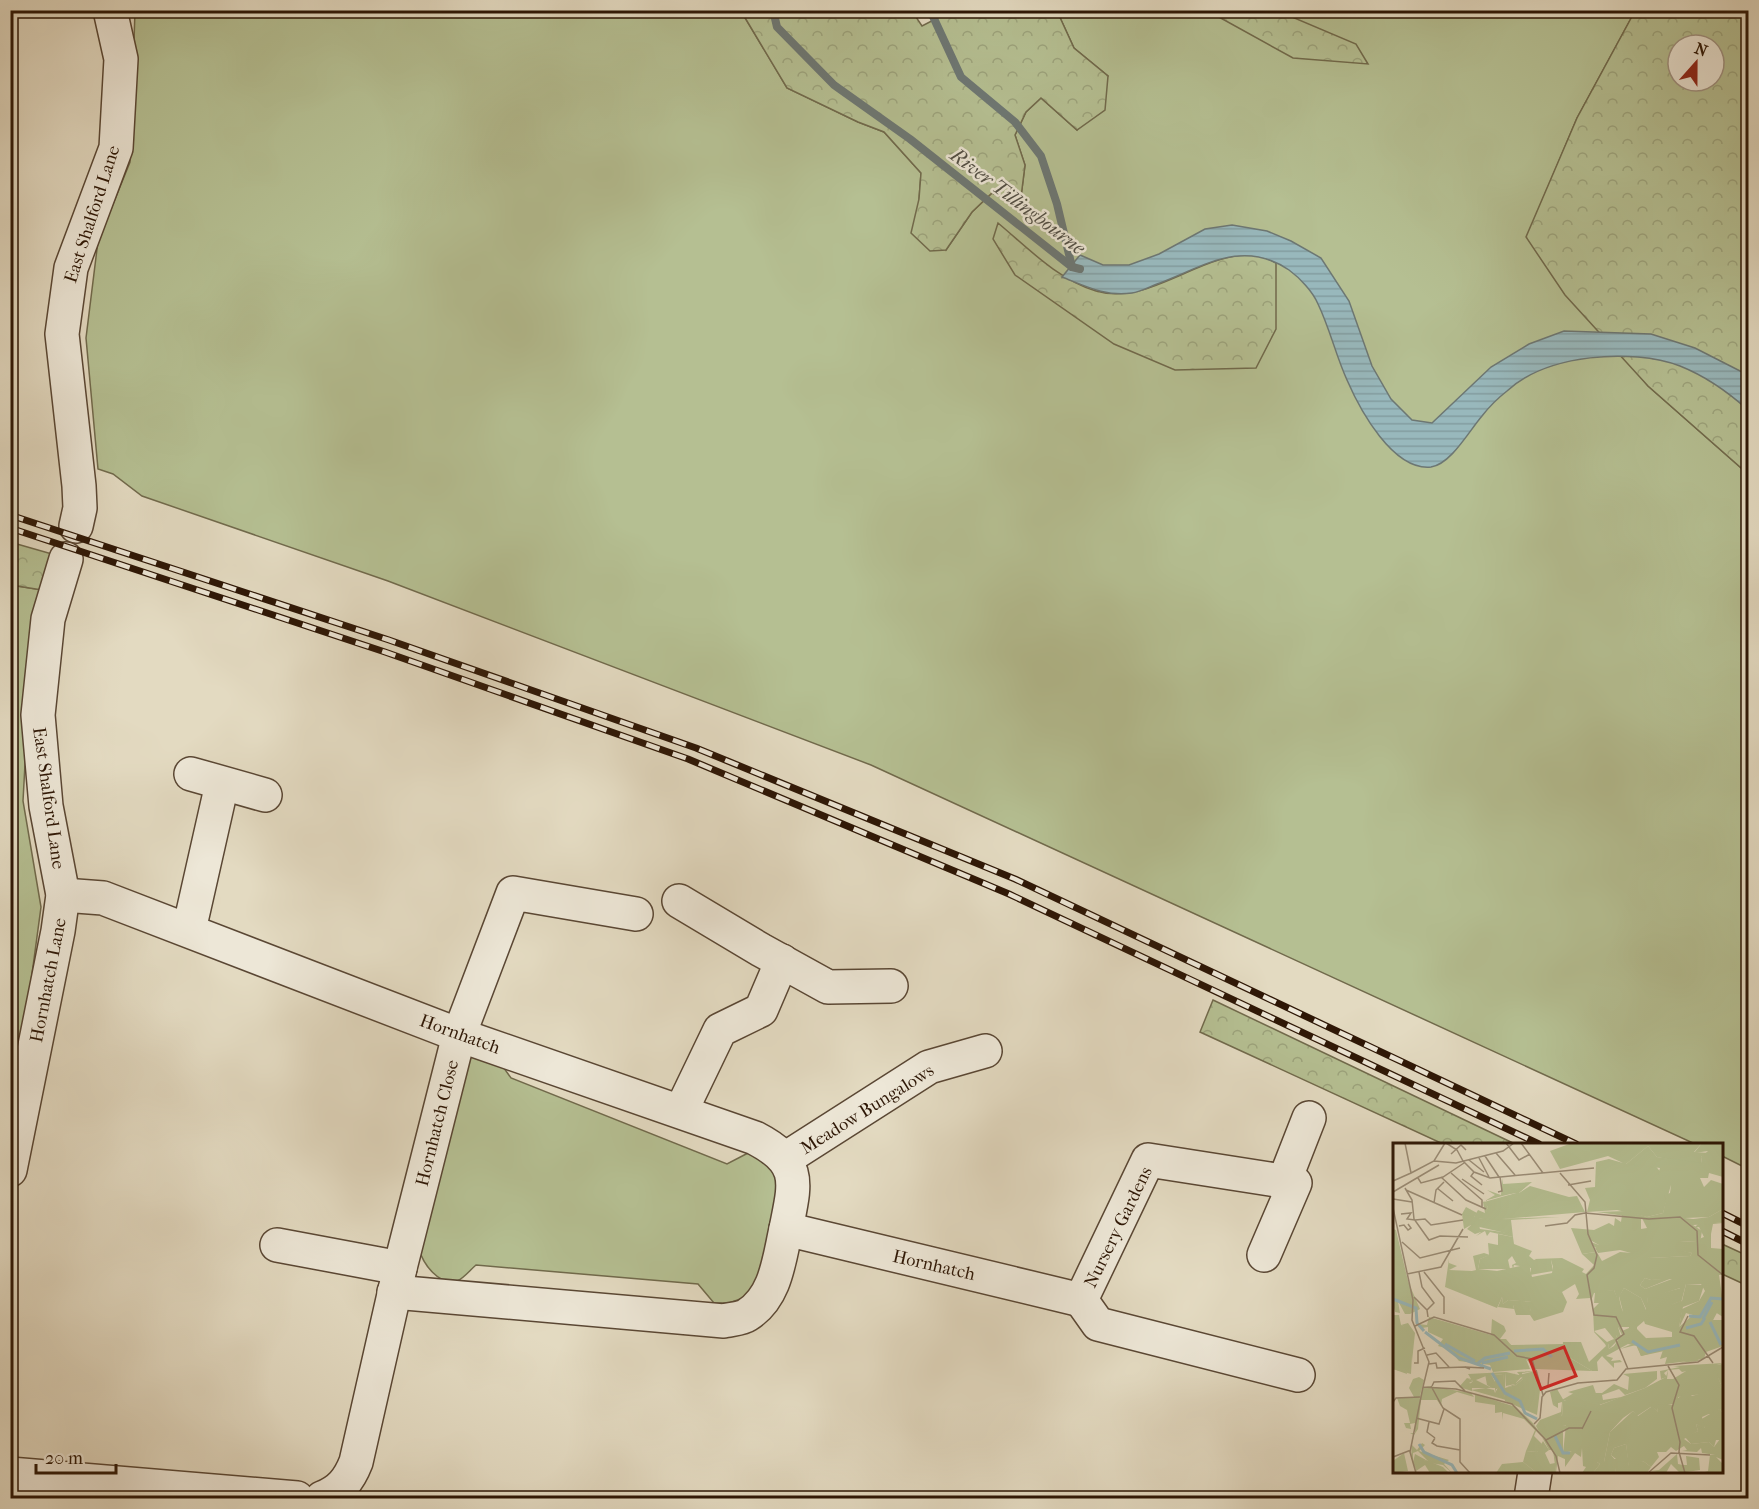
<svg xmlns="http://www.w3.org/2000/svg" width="1759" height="1509" font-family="'IM FELL French Canon',serif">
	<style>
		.green { fill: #b5bf92; stroke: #716a4c; stroke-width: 1.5 }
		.forest { fill: url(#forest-crowns); stroke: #716a4c; stroke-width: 1.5; fill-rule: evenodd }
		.water { fill: url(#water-rules); stroke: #6d7773; stroke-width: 1.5 }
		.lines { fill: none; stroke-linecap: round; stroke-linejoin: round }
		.stream { stroke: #6d7773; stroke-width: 8 }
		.minor-casing { stroke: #5a4734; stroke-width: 36 }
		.minor { stroke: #ede7d7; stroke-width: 33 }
		.rail-casing { stroke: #2d1605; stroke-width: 7 }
		.rail { stroke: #ede7d7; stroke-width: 4.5; stroke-dasharray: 14; stroke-linecap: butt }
		.labels { text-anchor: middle; stroke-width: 5; stroke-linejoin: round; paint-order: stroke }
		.street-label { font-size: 18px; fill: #2d1605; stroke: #ede7d7 }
		.water-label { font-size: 20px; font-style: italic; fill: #524f45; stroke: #ede7d7 }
		.inset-river { fill: none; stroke: #98b8bc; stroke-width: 3 }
		.inset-road { fill: none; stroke: #9a8c76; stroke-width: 1.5 }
		.view { fill: #d62828; fill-opacity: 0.15; stroke: #d62828; stroke-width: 3 }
		.inset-edge { fill: none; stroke: #2d1605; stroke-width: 3 }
	</style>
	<defs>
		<pattern id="forest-crowns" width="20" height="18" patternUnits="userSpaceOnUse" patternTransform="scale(1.5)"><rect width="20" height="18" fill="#b5bf92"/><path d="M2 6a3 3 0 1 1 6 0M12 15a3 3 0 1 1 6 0" fill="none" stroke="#9ca37c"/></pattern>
		<pattern id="water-rules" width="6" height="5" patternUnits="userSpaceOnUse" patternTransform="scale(1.5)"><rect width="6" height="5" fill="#98b8bc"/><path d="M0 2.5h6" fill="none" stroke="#839da0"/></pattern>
	</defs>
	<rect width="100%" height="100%" fill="#e3dac1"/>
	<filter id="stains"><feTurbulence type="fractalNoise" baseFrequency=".00333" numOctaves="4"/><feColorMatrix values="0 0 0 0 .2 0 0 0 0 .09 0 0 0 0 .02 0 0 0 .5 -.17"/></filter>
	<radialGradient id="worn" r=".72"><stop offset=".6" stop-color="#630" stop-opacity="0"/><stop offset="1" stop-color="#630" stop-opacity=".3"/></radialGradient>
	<!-- green -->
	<g class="green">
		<path d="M 135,11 L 741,11 L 787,88 L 858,122 L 884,132 L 921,173 L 919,199 L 946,250 L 972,212 L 992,193 L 1020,205 L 1025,165 L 1015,135 L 1026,112 L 1041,98 L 1077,130 L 1108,76 L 1074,48 L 1057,11 L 1635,11 L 1577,118 L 1527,237 L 1648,386 L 1748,474 L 1748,1169 L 1722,1156 L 1722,1144 L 1695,1144 L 871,765 L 388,581 L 142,496 L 113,474 L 98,469 L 86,338 L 98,241 L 130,162 Z"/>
		<path d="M 11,585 L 42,590 L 31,653 L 23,801 L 41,907 L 18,1078 L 11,1119 Z"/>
		<path d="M 483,1055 L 499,1061 L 511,1078 L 727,1164 L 750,1152 L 768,1166 L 777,1177 L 782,1191 L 761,1273 L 746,1297 L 729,1303 L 714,1303 L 698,1284 L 476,1265 C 470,1270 463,1279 457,1281 C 439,1286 423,1264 419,1249 L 469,1057 Z"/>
	</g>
	<!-- forest -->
	<g class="forest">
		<path d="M 741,11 L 912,11 L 922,26 L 951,11 L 1057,11 L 1074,48 L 1108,76 L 1105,110 L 1077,130 L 1041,98 L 1026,112 L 1015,135 L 1025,165 L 1020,205 L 992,193 L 972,212 L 946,250 L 930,251 L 911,233 L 919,199 L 921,173 L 884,132 L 858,122 L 787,88 Z"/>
		<path d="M 1208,11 L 1278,11 L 1356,44 L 1368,64 L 1293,58 Z"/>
		<path d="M 1635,11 L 1748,11 L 1748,474 L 1648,386 L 1565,295 L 1526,237 L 1577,118 ZM 1678,45 L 1714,45 L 1714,81 L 1678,81 Z"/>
		<path d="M 998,223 C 1028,248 1057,279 1096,291 C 1149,307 1201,251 1255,255 C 1262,255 1270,260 1276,263 L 1276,329 L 1256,368 L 1175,370 L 1114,344 L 1015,275 L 993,239 Z"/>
		<path d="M 10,542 L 52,554 L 42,590 L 11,585 Z"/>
		<path d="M 1213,1000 L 1515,1144 L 1443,1144 L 1200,1032 Z"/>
		<path d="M 1722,1244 L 1748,1256 L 1748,1286 L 1722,1274 Z"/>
	</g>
	<!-- water -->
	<path class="water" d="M 1232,225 L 1267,231 L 1291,241 L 1321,258 L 1349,301 L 1372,366 L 1391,399 L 1412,420 L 1432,423 L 1491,367 L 1529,344 L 1564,331 L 1651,334 L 1695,348 L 1748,375 L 1748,410 C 1728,392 1705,376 1680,366 C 1631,348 1547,354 1507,391 C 1498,398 1489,407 1482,416 C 1469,431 1451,464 1431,467 C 1393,471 1360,410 1347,380 C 1336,356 1330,329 1318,304 C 1313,292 1300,278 1289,270 C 1242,238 1203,267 1157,284 C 1149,287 1140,292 1132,293 C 1106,297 1085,286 1062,277 L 1080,255 L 1103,265 L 1129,265 L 1159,254 L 1205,229 Z"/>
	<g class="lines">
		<!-- stream -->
		<g class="stream">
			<path d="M 773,10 L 777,27 L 834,85 L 910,139 L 1072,267 L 1080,269"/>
			<path d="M 930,10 L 961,77 L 1015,122 L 1041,156 L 1057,204 L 1072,267"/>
		</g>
		<defs>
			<g id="minor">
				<path d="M 76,526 L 80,508 L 79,486 L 62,334 L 71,268 L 116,148 L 121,59 L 110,10"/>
				<path d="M 191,774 L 265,795"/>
				<path d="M 63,895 L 103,898 L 459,1035 L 755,1138 C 803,1163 795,1183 786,1229"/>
				<path d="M 679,901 L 761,950 L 828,987 L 891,986"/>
				<path d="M 189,930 L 222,784"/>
				<path d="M 681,1111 L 720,1030 L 761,1010 L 782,961"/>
				<path d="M 785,1159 L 929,1067 L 985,1051"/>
				<path d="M 10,1170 L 58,931 L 63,895 L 46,806 L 38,715 L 48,619 L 66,559"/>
				<path d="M 1284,1182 L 1309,1118"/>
				<path d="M 277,1245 L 400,1268"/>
				<path d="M 1264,1255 L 1295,1183 L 1148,1160 L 1081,1300 L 1098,1324 L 1298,1375"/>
				<path d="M 394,1292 L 724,1321 C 731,1319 741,1319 747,1315 C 776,1297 779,1260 786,1229 L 1081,1300"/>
				<path d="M 10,1474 L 297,1498"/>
				<path d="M 322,1498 C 340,1491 349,1480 356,1462 L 400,1268 L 459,1035 L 513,893 L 636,914"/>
				<path d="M 1531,1498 L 1535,1472"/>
			</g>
		</defs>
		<!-- minor casing -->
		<use href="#minor" class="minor-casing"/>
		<!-- minor -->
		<use href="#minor" class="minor"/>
		<defs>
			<g id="rail">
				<path d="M 10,515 L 389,640 L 696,748 L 1015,879 L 1576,1144"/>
				<path d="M 10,528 L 385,652 L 688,759 L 1009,894 L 1539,1144"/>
				<path d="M 1722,1213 L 1748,1226"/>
				<path d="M 1722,1231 L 1748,1244"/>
			</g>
		</defs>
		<!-- rail casing -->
		<use href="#rail" class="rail-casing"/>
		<!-- rail -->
		<use href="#rail" class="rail"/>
	</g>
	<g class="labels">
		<!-- street labels -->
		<g class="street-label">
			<text transform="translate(92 214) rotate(-72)" y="6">East Shalford Lane</text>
			<text transform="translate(49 798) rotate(82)" y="6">East Shalford Lane</text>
			<text transform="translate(48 980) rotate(-79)" y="6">Hornhatch Lane</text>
			<text transform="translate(460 1034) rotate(20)" y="6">Hornhatch</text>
			<text transform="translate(867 1109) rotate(-32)" y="6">Meadow Bungalows</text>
			<text transform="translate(437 1123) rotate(-76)" y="6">Hornhatch Close</text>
			<text transform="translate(1118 1227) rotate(-64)" y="6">Nursery Gardens</text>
			<text transform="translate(934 1265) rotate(13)" y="6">Hornhatch</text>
		</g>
		<!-- water labels -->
		<g class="water-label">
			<text transform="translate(1018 201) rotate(37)" y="7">River Tillingbourne</text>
		</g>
	</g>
	<!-- overview -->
	<g transform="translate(1393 1143)">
		<rect width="330" height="330" fill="#e3dac1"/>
		<path d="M 179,0 L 309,0 L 301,9 L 316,10 L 308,14 L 309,20 L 300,21 L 264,14 L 255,3 L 233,21 L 261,21 L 278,42 L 270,70 L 254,74 L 224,67 L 194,69 L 197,57 L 192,45 L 202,44 L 203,19 L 216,16 L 230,20 L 215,13 L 167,26 L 157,8 ZM 136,40 L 126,50 L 137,43 L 176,54 L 184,53 L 192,69 L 109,76 L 117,77 L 117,91 L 78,82 L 71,86 L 69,71 L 73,64 L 84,70 L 81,74 L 90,76 L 95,64 L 91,59 L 123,50 L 111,52 L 110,42 ZM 330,66 L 330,80 L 293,77 L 316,74 ZM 229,72 L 248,75 L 248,95 L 248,86 L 254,85 L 249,75 L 287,75 L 292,83 L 298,83 L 303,88 L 304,99 L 287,98 L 287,107 L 299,110 L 297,113 L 256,115 L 227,107 L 205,110 L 202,105 L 206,102 L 197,97 L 202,109 L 189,111 L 178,85 L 201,87 L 216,80 L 221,83 L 222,75 L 228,79 ZM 306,80 L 318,81 L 318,105 L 330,106 L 330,131 L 323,130 L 304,113 L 299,114 L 304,112 L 306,96 L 311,94 L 306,84 L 301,85 ZM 0,86 L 3,87 L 19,155 L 13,158 L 0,156 ZM 105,91 L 120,94 L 121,101 L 139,108 L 136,113 L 141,117 L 158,117 L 160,128 L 109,137 L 112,130 L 138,130 L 138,125 L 121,122 L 120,126 L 119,122 L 123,120 L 119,113 L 115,117 L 117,126 L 85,126 L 87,116 L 96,112 L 95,100 L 105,102 ZM 207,130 L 221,134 L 203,132 L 204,140 L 205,133 L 212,134 L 219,144 L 209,142 L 203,148 L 221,147 L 230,169 L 226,153 L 231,145 L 248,155 L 253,167 L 255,154 L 288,145 L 288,158 L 278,162 L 289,158 L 293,141 L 311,142 L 306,158 L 290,164 L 286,184 L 300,172 L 293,170 L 299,169 L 312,154 L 330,156 L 330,174 L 322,169 L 320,177 L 330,177 L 330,203 L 313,209 L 311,216 L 272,221 L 274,214 L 267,216 L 270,207 L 248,213 L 243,202 L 227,206 L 254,195 L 279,194 L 279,189 L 252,181 L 251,178 L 244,184 L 225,184 L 228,194 L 223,192 L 225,197 L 216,206 L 215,200 L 221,196 L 212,185 L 201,188 L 200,166 L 206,160 L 201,160 L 203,140 L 196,132 ZM 252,135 L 258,137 L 279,135 L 252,146 L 247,142 ZM 168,150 L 162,163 L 155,161 L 146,170 L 139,163 L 137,168 L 120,162 L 121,166 L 105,164 L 109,154 L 110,161 L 115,157 L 142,159 ZM 36,174 L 98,192 L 99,176 L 111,183 L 113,188 L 107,196 L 113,196 L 118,202 L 170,201 L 172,212 L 199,228 L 142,226 L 133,216 L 137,226 L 100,229 L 97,222 L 66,218 L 56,206 L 45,203 L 50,196 L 35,189 L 35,184 L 29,185 L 25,181 L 34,182 ZM 0,178 L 14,185 L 20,194 L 18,231 L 0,226 ZM 330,221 L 330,243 L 325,234 L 329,244 L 318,250 L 285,254 L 280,261 L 264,264 L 265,269 L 259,263 L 244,273 L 240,268 L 230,275 L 217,289 L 211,319 L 204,319 L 207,321 L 200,330 L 189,330 L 193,324 L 190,323 L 189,305 L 188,314 L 182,310 L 172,324 L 172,311 L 179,308 L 170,310 L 173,282 L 159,285 L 148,277 L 169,273 L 170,258 L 160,262 L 157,249 L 164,246 L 171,258 L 184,252 L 175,249 L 200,242 L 207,262 L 252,245 L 273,234 L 275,227 L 274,236 L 280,236 L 298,225 ZM 142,228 L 147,247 L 144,272 L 112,258 L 111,251 L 112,245 L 123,242 L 130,236 L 129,233 L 122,241 L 113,243 L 113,229 L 126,232 ZM 92,231 L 98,231 L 102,239 L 101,232 L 110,231 L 112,244 L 103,246 L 102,250 L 102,245 L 79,245 L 79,248 L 66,244 L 74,235 L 80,238 L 76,240 L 99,245 L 94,242 ZM 26,234 L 31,237 L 26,257 L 30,245 L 36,243 L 78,250 L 81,254 L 64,249 L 49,256 L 48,263 L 44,257 L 28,257 L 25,286 L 21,292 L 17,290 L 22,290 L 22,280 L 17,281 L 18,286 L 13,285 L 11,280 L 17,280 L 14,267 L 7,263 L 4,255 L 21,254 L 16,245 L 20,236 ZM 322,259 L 325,265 L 321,267 L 327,266 L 330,271 L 329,297 L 323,297 L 321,304 L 316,299 L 298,301 L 292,294 L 305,288 L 303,281 L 312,285 L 307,277 L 317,271 L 309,270 L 310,265 L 314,263 L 316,268 ZM 150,298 L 156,307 L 152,310 L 157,321 L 162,320 L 163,330 L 144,330 L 130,319 L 133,308 L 144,309 ZM 239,299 L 244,304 L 234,308 L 236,323 L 250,318 L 258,324 L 254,330 L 222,330 L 223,321 L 220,327 L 216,320 L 217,316 L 223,316 L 218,312 L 221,305 L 233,301 L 234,308 ZM 11,310 L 15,328 L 1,330 L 0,318 ZM 33,317 L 50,324 L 56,330 L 37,330 L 32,322 L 23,328 L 21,320 Z" fill="#b5bf92"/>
		<path d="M 309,0 L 330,0 L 330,34 L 316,30 L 315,35 L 307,35 L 311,44 L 318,37 L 330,41 L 330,66 L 316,74 L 292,75 L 330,80 L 320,81 L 318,91 L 318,81 L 300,82 L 309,88 L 305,112 L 330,132 L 326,132 L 330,159 L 320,177 L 330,178 L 297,189 L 297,207 L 306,218 L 286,220 L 300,216 L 293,206 L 283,206 L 285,214 L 281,216 L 276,207 L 248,213 L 244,203 L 235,201 L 213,213 L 220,215 L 218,218 L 227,217 L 229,219 L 221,220 L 221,225 L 209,213 L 204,219 L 205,228 L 199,228 L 169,210 L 170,199 L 188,199 L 196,219 L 213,203 L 212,201 L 201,189 L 201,188 L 214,199 L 221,196 L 215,201 L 216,206 L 221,203 L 225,197 L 223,192 L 229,192 L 225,184 L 222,175 L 210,173 L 223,172 L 229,188 L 236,185 L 236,176 L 242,183 L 244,180 L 244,186 L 255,197 L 279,194 L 279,189 L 288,185 L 290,188 L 312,181 L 319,173 L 318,156 L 307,172 L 293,170 L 286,185 L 289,166 L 306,158 L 312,148 L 308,141 L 293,141 L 288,160 L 277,163 L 287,158 L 287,145 L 272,150 L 272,156 L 255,154 L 254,168 L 248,155 L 231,145 L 226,154 L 230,173 L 221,147 L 201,150 L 198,158 L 197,155 L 183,156 L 186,151 L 182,141 L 169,149 L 174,159 L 170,169 L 141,178 L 137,172 L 123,172 L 120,162 L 135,163 L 137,168 L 139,159 L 115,157 L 110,161 L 109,154 L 104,165 L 52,144 L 56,116 L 56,120 L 64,123 L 56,127 L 79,128 L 83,127 L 80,113 L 91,110 L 97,112 L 87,116 L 85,126 L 104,128 L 136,121 L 139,134 L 159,130 L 160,124 L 158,117 L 154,122 L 141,116 L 169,115 L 191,126 L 189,129 L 193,131 L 201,122 L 189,111 L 203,109 L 194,95 L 195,93 L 198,99 L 206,102 L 206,105 L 201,104 L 209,118 L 227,109 L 253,111 L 256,115 L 297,113 L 299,110 L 287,108 L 287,98 L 303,99 L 303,89 L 298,83 L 286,83 L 286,75 L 260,77 L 204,69 L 234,68 L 254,74 L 270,70 L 273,57 L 271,52 L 277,50 L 278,42 L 262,42 L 267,25 L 233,21 L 255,3 L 264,14 L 309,20 L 308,14 L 315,8 L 301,10 ZM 252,135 L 258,137 L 279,136 L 252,146 L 247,142 ZM 109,35 L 110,41 L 139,39 L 128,48 L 91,58 L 95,64 L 91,76 L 167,74 L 118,77 L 120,94 L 97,89 L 94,93 L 92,88 L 83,93 L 88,89 L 82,91 L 74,86 L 79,81 L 84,83 L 80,80 L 86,82 L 87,86 L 117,90 L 117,77 L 90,76 L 81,75 L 69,71 L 81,74 L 85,67 L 92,70 L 90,59 L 102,52 L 94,47 L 108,52 ZM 14,136 L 27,166 L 17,171 L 12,171 L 5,158 L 7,170 L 2,169 L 0,161 L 0,142 L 10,155 L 15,155 ZM 1,172 L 6,172 L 8,182 L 15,180 L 22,190 L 19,218 L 18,195 L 10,183 L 0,180 ZM 113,199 L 125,206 L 150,205 L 155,211 L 156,206 L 164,208 L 157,209 L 159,214 L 164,215 L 157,215 L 148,206 L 124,208 L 124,213 L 122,225 L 123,215 L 105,220 L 111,218 L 111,213 L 86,218 L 71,211 L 81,206 L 90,214 L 105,214 L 118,209 L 110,201 ZM 330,220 L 321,223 L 330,243 L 330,271 L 327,266 L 309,274 L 312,286 L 303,281 L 305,288 L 291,296 L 298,301 L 316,299 L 321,304 L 330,292 L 330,317 L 323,314 L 330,321 L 330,330 L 312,329 L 315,328 L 317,312 L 322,312 L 309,310 L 308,305 L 304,309 L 289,308 L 294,307 L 291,303 L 283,308 L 278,304 L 273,309 L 264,309 L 266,314 L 258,324 L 250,318 L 237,327 L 235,319 L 224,320 L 222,330 L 200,330 L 207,321 L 204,319 L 211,319 L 217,289 L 240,268 L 245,273 L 258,264 L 255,257 L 261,257 L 263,259 L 257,260 L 265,269 L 263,261 L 280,262 L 286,247 L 285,255 L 294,249 L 299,253 L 329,244 L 320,223 L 289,229 L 286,226 L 275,227 L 271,230 L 274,234 L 268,236 L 267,228 L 287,224 L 280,223 ZM 233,301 L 235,318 L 224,319 L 218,312 L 221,305 ZM 142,228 L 129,230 L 130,236 L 123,242 L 112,245 L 124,253 L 121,260 L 114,257 L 121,255 L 120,251 L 111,251 L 113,257 L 78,247 L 93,245 L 101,247 L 102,250 L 106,243 L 111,243 L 110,231 L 101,232 L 103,239 L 98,231 L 83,237 L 99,245 L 75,243 L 80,238 L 74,235 L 78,236 L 75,231 L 113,229 L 112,245 L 122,241 L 121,229 L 123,240 L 129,235 L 124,229 ZM 264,228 L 264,236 L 252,245 L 232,252 L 226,246 L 209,252 L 210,257 L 229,254 L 206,262 L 201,250 L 170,258 L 168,282 L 182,283 L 170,287 L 170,310 L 178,311 L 172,311 L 174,317 L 165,313 L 163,330 L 160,307 L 156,307 L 143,283 L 147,277 L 168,269 L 169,259 L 165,260 L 165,265 L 160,262 L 181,250 L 209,250 L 221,241 L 235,247 L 236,234 L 230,231 ZM 82,251 L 123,264 L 139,279 L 153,298 L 143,288 L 141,293 L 150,302 L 144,309 L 133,308 L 142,287 L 131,276 L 110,270 L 110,277 L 109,269 L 102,270 L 102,262 L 82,259 ZM 29,300 L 32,302 L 26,308 L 56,317 L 51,321 L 59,330 L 50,322 L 37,320 L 25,308 L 20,310 L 20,319 L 22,311 L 33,317 L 21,323 L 18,314 L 19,302 L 24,307 ZM 284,311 L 285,321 L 290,322 L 294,322 L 293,313 L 306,315 L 307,327 L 287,330 L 278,321 L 273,330 L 257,328 L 266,327 ZM 130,319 L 144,330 L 103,330 L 109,321 Z" fill="#b5bf92" fill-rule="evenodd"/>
		<path d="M 0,213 L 10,214 L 14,231 L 0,226 Z" fill="#b5bf92"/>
		<path class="inset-river" d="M 0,156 L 23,165 L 24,180 L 31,188M 296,173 L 307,174 L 318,155 L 330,156M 310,176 L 319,159M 317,179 L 328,202M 293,185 L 308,181 L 312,175M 32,189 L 66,215 L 98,226M 239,198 L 255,209 L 287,202M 52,201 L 82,218M 121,208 L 150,206 L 159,214M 89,220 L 115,214M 84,221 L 92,215 L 117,210M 99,230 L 112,250 L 127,258 L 132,270 L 144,276M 162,293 L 170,310 L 177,310M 26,301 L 31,309 L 59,322 L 64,330"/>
		<path class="inset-road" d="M 12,0 L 18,30 L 41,18 L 52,0M 53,0 L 64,7 L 70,18M 113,0 L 126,17 L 137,11M 128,0 L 150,30M 103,10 L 122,32M 58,11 L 68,2 L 73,7M 92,13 L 106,34M 86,15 L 96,34M 76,17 L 91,29M 41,18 L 63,20 L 110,8 L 121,0M 70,18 L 81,29 L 97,35 L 201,25M 81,29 L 78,33 L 89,42M 58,30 L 89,57 L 89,64M 167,30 L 192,59 L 195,91 L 204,112 L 201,125 L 194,132 L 201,172 L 223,174 L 231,191 L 223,197 L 235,226M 48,34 L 73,57 L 93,66M 25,35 L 28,40 L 50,34 L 71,20M 69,36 L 91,51M 0,38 L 18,30M 175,42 L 198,38M 12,45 L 19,57 L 21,76 L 36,97 L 47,93 L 75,94M 44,45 L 60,58M 13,47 L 69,72M 0,49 L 46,22M 105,49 L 109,48 L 107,34M 0,56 L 19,59M 41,60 L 43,47 L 51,39M 0,65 L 20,157 L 19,177 L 36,219 L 30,244M 192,70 L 256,76 L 287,74 L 304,88 L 305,112 L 330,132M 8,71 L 18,70 L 14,76 L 22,77M 22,77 L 32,76 L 38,82 L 70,77M 6,83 L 11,82 L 15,87 L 18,85 L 15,81M 152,83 L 174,80 L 182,72 L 192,70M 9,99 L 27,115 L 67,105M 26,129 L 29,144 L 41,160 L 34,167 L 35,174M 31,129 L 51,154 L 51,171M 14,131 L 48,124 L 70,86M 21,154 L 34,167M 295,173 L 287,189 L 301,193 L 320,220M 22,183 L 41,174 L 101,192 L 124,213 L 139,216 L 142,227M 34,212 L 43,210 L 56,224M 21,220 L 25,220 L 25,208 L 32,205M 36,221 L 43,220 L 44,225 L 72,224M 275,223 L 286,242 L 279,265 L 287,299 L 286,309M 77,226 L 72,224 L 91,225M 143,227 L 150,252M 38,243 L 50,265 L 67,276 L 67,319 L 77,330M 39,243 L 41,239 L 62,238 L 72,248M 30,244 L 63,246 L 119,261 L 152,296 L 163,313 L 167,330M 147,246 L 155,243 L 156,230M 0,259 L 3,255 L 27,254M 23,275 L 46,281 L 51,266M 36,279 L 34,289 L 42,295M 141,281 L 147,275 L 149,254 L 153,249 L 185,240 L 224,237 L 233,226 L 305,219 L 330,204M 189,286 L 198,268M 42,295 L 39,300 L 44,303 L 67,307M 153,297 L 176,285 L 190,285M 286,309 L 292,330M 0,314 L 18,307M 23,330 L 17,309 L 30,244M 255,330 L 278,310 L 317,312"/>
		<path class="view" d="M 171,204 L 183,233 L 148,246 L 137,217 Z"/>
		<rect width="330" height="330" class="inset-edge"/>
	</g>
	<!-- margin -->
	<rect width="1759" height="1509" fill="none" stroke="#e3dac1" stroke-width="36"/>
	<rect x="12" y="12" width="1735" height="1485" fill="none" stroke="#2d1605" stroke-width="3"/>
	<rect x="18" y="18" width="1723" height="1473" fill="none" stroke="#2d1605" stroke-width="1.5"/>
	<!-- north arrow -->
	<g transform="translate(1696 63) rotate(21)"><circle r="28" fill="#ede7d7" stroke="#a09383" stroke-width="1.5"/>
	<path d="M0-4.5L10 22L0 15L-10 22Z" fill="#8f2418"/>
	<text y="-9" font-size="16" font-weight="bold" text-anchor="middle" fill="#2d1605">N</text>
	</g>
	<!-- scale -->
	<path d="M36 1464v9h80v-9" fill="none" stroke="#2d1605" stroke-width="3"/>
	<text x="45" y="1464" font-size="18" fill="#2d1605" stroke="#ede7d7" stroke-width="4.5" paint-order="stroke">20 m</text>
	<rect width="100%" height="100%" filter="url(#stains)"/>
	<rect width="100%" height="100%" fill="url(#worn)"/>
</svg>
